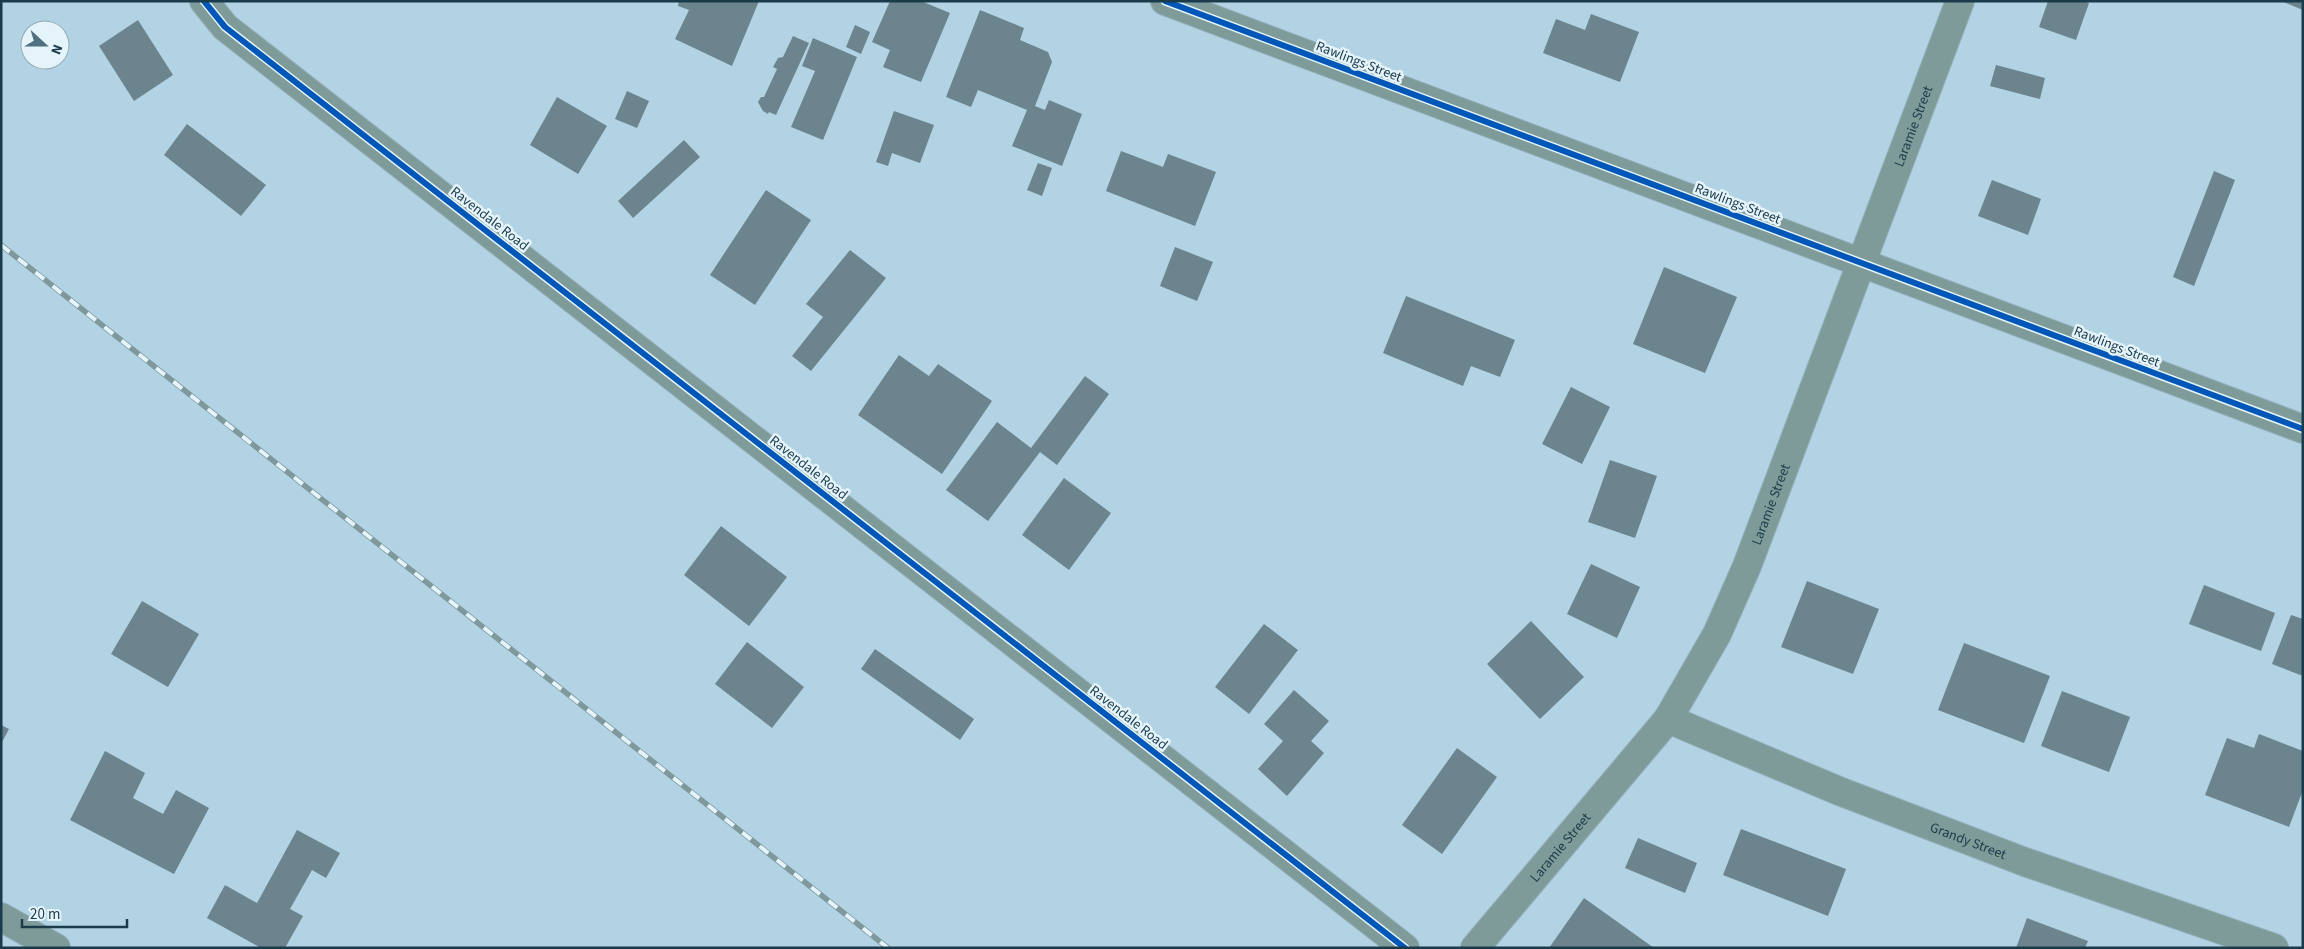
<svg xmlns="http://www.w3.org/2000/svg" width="2304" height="949" font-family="'Source Sans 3',sans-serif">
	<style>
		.building { fill: #6c848d }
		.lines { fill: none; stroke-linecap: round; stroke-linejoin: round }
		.street-casing { stroke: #94b0bd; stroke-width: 30 }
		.street { stroke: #7f9b99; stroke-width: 28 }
		.rail-casing { stroke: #7e989c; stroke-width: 5.5 }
		.rail { stroke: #e5f4fb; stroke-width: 4; stroke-dasharray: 11; stroke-linecap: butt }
		.cycleway-casing { stroke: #e5f4fb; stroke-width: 9 }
		.cycleway { stroke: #0057b8; stroke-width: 6 }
		.labels { text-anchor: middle; stroke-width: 5; stroke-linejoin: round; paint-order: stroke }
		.street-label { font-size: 14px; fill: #1a3b4a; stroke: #e5f4fb }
	</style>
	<rect width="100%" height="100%" fill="#b2d3e3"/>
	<!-- building -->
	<g class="building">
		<path d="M 679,1 L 759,1 L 732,66 L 675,39 L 689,10 L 678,6 Z"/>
		<path d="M 890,1 L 921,1 L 950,13 L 921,82 L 883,67 L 890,50 L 872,42 Z"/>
		<path d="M 2048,1 L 2083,1 L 2089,3 L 2076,40 L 2039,27 Z"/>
		<path d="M 2281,1 L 2303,1 L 2303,10 Z"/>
		<path d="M 980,10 L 1024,28 L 1020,40 L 1048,52 L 1052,62 L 1035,106 L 1045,110 L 1049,100 L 1082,114 L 1062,166 L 1012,146 L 1027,110 L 978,90 L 971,107 L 946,97 Z"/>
		<path d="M 1591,14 L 1639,32 L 1620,82 L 1543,53 L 1556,19 L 1585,30 Z"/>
		<path d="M 138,20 L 173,75 L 134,101 L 99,46 Z"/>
		<path d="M 855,25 L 870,32 L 861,54 L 846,47 Z"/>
		<path d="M 793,36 L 809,43 L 776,115 L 769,112 L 768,114 L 763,111 L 758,102 L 761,97 L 764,97 L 777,69 L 773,67 L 778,58 L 783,57 Z"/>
		<path d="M 813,38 L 857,57 L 823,140 L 791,127 L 815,71 L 802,66 Z"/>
		<path d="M 1996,65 L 2045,78 L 2040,99 L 1990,86 Z"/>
		<path d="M 627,91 L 649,101 L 637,128 L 615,119 Z"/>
		<path d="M 557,97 L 607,126 L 578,174 L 530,145 Z"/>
		<path d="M 894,111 L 934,125 L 920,163 L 892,153 L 888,166 L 876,162 Z"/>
		<path d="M 187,124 L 266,185 L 241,216 L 164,155 Z"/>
		<path d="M 684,140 L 700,157 L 633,218 L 618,201 Z"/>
		<path d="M 1121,151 L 1163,167 L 1168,154 L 1216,172 L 1195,226 L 1106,191 Z"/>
		<path d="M 1038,163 L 1052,168 L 1042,196 L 1027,190 Z"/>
		<path d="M 2214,171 L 2235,180 L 2194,286 L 2173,277 Z"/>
		<path d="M 1992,180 L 2041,199 L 2028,235 L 1978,216 Z"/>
		<path d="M 766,190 L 811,220 L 755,305 L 710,275 Z"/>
		<path d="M 1175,247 L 1213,262 L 1197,301 L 1160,286 Z"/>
		<path d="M 850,250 L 886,278 L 811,371 L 792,356 L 823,317 L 806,304 Z"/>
		<path d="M 1664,267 L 1737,297 L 1705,373 L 1633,344 Z"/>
		<path d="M 1406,296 L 1515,340 L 1500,377 L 1471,366 L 1463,386 L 1383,353 Z"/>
		<path d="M 899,355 L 929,376 L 938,364 L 992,401 L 942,474 L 858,415 Z"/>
		<path d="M 1085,376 L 1109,394 L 1057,465 L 1040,452 L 988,521 L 946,490 L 997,422 L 1031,448 Z"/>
		<path d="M 1571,387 L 1610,407 L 1582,464 L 1542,444 Z"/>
		<path d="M 1610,460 L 1657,476 L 1635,538 L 1588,522 Z"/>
		<path d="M 1064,478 L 1111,513 L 1069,570 L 1022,535 Z"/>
		<path d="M 721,526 L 787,577 L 749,626 L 684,575 Z"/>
		<path d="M 1591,564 L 1640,587 L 1617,638 L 1567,614 Z"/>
		<path d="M 1807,581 L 1879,609 L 1853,674 L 1781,647 Z"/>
		<path d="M 2204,585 L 2275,613 L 2261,651 L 2189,624 Z"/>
		<path d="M 142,601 L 199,634 L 168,687 L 111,654 Z"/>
		<path d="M 2291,615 L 2303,619 L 2303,676 L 2272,664 Z"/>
		<path d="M 1531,621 L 1584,677 L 1540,719 L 1487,664 Z"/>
		<path d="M 1264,624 L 1298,650 L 1249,714 L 1215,687 Z"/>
		<path d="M 747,642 L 804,687 L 772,728 L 715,684 Z"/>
		<path d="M 1964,643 L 2050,676 L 2024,743 L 1938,710 Z"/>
		<path d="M 875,649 L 974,719 L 960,740 L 861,669 Z"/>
		<path d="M 1294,690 L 1329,721 L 1311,741 L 1324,753 L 1287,796 L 1258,769 L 1283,741 L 1264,724 Z"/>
		<path d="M 2062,691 L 2130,717 L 2109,772 L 2041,746 Z"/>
		<path d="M 1,725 L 9,729 L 1,744 Z"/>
		<path d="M 2259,734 L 2303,751 L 2303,790 L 2289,827 L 2205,795 L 2227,738 L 2254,748 Z"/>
		<path d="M 1457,748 L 1497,777 L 1442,854 L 1402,825 Z"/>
		<path d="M 105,751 L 145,773 L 133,798 L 163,814 L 176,790 L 209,808 L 174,874 L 70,820 Z"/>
		<path d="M 1741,829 L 1846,869 L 1828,916 L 1723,875 Z"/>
		<path d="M 297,830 L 340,853 L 326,878 L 312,870 L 290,909 L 303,916 L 285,948 L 261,948 L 207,918 L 225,885 L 257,903 Z"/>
		<path d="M 1638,838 L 1697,863 L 1685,893 L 1625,868 Z"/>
		<path d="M 1584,898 L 1654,948 L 1549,948 Z"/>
		<path d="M 2027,918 L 2088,941 L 2085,948 L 2016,948 Z"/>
	</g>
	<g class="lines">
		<defs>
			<g id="street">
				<path d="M 204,1 L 225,27 L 1405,948"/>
				<path d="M 1165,1 L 2303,429"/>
				<path id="s1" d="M 1668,719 L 1839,791 L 2025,862 L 2274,948"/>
				<path d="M 1,917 L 56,948"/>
				<path id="s2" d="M 1475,948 L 1668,719 L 1717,634 L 1747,566 L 1960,1"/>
			</g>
		</defs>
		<!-- street casing -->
		<use href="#street" class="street-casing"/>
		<!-- street -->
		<use href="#street" class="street"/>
		<defs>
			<path id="rail" d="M 1,245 L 888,948"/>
		</defs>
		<!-- rail casing -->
		<use href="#rail" class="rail-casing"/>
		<!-- rail -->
		<use href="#rail" class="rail"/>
		<defs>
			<g id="cycleway">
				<path d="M 204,1 L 225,27 L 1405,948"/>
				<path d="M 1165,1 L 2303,429"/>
			</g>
		</defs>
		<!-- cycleway casing -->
		<use href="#cycleway" class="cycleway-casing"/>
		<!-- cycleway -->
		<use href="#cycleway" class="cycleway"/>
	</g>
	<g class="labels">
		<!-- street labels -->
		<g class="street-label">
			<text transform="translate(1359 61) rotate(21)" y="5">Rawlings Street</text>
			<text dy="5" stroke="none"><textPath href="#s2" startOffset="942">Laramie Street</textPath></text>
			<text transform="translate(1738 203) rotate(21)" y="5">Rawlings Street</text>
			<text transform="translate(490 218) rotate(38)" y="5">Ravendale Road</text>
			<text transform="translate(2117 346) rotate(21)" y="5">Rawlings Street</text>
			<text transform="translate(809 467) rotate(38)" y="5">Ravendale Road</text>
			<text dy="5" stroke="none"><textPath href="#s2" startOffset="538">Laramie Street</textPath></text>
			<text transform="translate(1129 717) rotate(38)" y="5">Ravendale Road</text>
			<text dy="5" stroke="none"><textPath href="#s1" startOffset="324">Grandy Street</textPath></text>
			<text dy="5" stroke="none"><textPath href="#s2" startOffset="132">Laramie Street</textPath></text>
		</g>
	</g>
	<!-- border -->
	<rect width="2304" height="949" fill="none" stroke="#1a3b4a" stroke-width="5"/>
	<!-- north arrow -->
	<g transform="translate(45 45) rotate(111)"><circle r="24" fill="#e5f4fb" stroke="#94aab4"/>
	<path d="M0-4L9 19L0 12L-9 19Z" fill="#4f7080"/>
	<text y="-8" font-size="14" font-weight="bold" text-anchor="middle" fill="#1a3b4a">N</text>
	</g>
	<!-- scale -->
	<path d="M22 919v8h105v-8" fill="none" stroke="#1a3b4a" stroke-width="2.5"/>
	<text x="30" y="919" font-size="15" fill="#1a3b4a" stroke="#e5f4fb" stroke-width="4" paint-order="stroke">20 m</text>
</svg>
